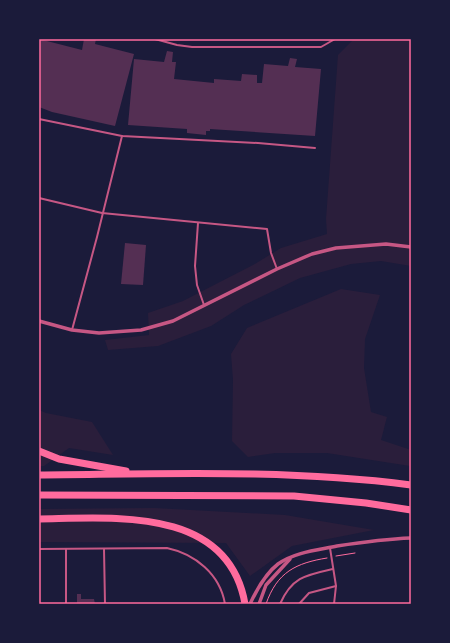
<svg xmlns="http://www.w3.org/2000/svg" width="450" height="643" font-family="'IBM Plex Sans',sans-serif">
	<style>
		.green { fill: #2a1e3b }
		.building { fill: #542f53 }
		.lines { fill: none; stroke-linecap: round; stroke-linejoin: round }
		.path { stroke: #ff6b9d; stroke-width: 1 }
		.service { stroke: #c65784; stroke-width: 2 }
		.minor { stroke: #c65784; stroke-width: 3.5 }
		.motorway { stroke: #ff6b9d; stroke-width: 7 }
		.neatline { fill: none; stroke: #ff6b9d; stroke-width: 1.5 }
	</style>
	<rect width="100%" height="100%" fill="#1b1b3a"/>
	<!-- green -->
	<g class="green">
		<path d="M 354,39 L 411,40 L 411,266 L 381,261 L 351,264 L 300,278 L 244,305 L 211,326 L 158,346 L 108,350 L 105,340 L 149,335 L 148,313 L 183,301 L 253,265 L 281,248 L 327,234 L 326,219 L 338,55 Z"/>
		<path d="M 341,289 L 380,295 L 365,339 L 364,368 L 371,412 L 387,417 L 381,440 L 411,450 L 410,466 L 327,453 L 275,453 L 248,457 L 232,441 L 233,380 L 231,354 L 247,328 Z"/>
		<path d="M 39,410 L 46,413 L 92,422 L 113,455 L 69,448 L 44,466 L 39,466 Z"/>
		<path d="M 154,508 L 285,515 L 374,530 L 292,546 L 250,576 L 226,543 L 39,542 L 39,509 Z"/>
	</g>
	<!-- building -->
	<g class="building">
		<path d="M 39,39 L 82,50 L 84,39 L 96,39 L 95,44 L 134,54 L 115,126 L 52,112 L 39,107 Z"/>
		<path d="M 167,51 L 173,52 L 172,62 L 176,62 L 174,79 L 214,83 L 214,79 L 241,81 L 242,74 L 257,75 L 257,83 L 262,83 L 264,64 L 288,66 L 290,58 L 297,59 L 295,67 L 321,69 L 315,136 L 210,129 L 210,131 L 206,131 L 206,135 L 187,133 L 187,129 L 128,125 L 134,59 L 164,62 Z"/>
		<path d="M 125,243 L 146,245 L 143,285 L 121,284 Z"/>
		<path d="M 77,594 L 81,594 L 81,599 L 94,599 L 95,604 L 77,604 Z"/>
	</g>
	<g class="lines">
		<!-- path -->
		<g class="path">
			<path d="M 336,556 L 355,553"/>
			<path d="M 266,604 C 277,572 296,563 327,558"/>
		</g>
		<!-- service -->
		<g class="service">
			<path d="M 155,39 L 177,45 L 192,47 L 321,47 L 335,39"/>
			<path d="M 39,119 L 122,136 L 258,143 L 315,148"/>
			<path d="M 39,198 L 102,213 L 267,229 L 271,253 L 277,269"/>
			<path d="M 198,223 L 195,266 L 197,285 L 204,305"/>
			<path d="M 72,330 L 97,237 L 122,136"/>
			<path d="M 330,548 L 336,586 L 334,604"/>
			<path d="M 39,549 L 167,548 C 195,554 220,574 225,604"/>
			<path d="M 104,549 L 105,604"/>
			<path d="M 66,604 L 66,549"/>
			<path d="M 280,604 C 292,577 306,575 333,569"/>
			<path d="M 299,604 L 309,593 L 336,586"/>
		</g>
		<!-- minor -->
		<g class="minor">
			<path d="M 39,321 L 72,330 L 99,333 L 141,330 L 173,321 L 277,269 L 312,254 L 336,248 L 386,244 L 411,247"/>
			<path d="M 250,604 C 257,589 265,574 278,564 C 295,552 318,550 337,546 C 363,542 385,539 411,538"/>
			<path d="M 259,604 L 266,585 L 290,559"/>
		</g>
		<!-- motorway -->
		<g class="motorway">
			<path d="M 39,451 L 59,459 L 126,471"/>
			<path d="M 39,475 C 163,474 287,469 411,485"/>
			<path d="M 39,495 L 294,496 L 366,503 L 411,510"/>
			<path d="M 39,519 C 113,518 228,506 245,604"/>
		</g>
	</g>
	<!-- border -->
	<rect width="450" height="643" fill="none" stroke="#1b1b3a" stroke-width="80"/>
	<rect x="40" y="40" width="370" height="563" class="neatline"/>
</svg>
